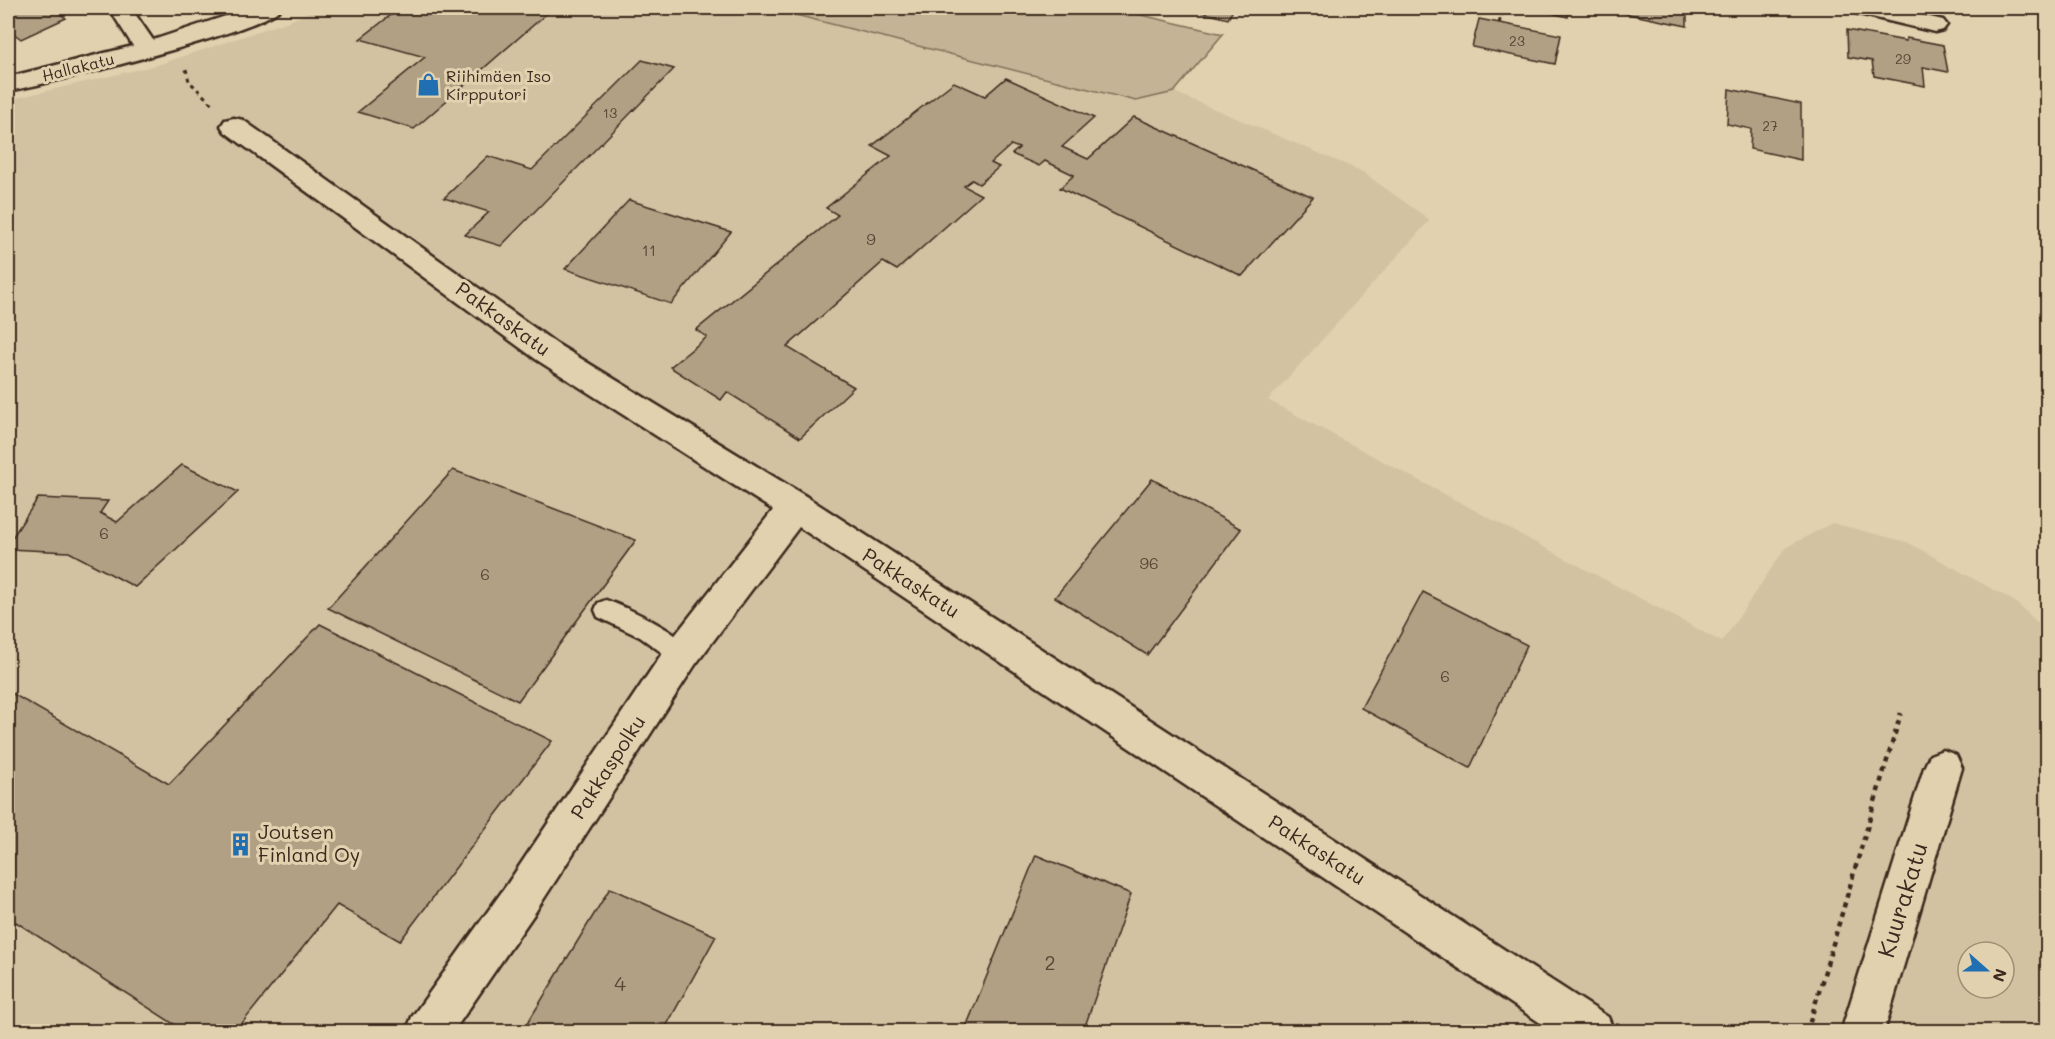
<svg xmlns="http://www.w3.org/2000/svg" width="2055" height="1039" font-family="Mali,sans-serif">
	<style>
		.built { fill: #d3c2a1; fill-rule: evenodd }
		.green { fill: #c4b394; stroke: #806e59; stroke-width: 1.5 }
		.building { fill: #b1a084; stroke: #3b2a1e; stroke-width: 1.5 }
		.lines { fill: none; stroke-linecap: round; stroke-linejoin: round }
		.service-casing { stroke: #3b2a1e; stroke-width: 5 }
		.minor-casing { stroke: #3b2a1e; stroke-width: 5 }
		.path-far1 { stroke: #3b2a1e; stroke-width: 3; stroke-dasharray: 4 4; stroke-linecap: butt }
		.path { stroke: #3b2a1e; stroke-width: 4.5; stroke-dasharray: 5 5; stroke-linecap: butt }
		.service { fill: #e2d1ae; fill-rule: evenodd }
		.minor { fill: #e2d1ae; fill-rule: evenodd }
		.labels { text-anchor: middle; stroke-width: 6; stroke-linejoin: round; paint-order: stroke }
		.far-number-label { font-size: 14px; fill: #584838 }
		.far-street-label { font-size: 16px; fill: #3b2a1e; stroke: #e2d1ae }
		.far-poi-label { font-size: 16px; fill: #3b2a1e; stroke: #e2d1ae; text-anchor: start }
		.number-label { font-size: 16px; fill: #584838 }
		.street-label { font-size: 20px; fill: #3b2a1e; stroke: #e2d1ae }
		.poi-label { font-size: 20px; fill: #3b2a1e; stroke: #e2d1ae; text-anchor: start }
		.near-number-label { font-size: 20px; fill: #584838 }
		.near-street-label { font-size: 24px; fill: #3b2a1e; stroke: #e2d1ae }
	</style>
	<rect width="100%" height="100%" fill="#e2d1ae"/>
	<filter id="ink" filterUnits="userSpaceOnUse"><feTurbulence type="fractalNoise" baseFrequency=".0167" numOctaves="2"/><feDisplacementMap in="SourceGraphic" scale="12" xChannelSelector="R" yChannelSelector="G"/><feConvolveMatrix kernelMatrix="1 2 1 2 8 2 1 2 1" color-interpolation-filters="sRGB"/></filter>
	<g filter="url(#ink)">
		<!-- built -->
		<path class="built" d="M 316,8 L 768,8 L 1136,101 L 1174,92 L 1361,171 L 1430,220 L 1268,400 L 1722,642 L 1785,548 L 1832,523 L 1907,542 L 2014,601 L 2047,631 L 2047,1031 L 8,1031 L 8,100 L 157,65 L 292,20 ZM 1968,952 L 2004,952 L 2004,988 L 1968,988 Z"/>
		<!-- green -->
		<path class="green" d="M 768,8 L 1111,8 L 1223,34 L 1174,92 L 1136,101 Z"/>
		<!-- building -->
		<g class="building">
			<path d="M 8,8 L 52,8 L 66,18 L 21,39 L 8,29 Z"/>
			<path d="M 400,8 L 553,8 L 414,129 L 358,112 L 425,57 L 360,39 Z"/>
			<path d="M 1186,8 L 1234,8 L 1228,19 Z"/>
			<path d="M 1548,8 L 1570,8 L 1568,17 L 1547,12 Z"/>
			<path d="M 1599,8 L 1687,8 L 1687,26 Z"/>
			<path d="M 1479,19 L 1561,35 L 1555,64 L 1472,47 Z"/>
			<path d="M 1847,30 L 1906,41 L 1906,38 L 1943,45 L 1948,72 L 1923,67 L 1925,86 L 1874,76 L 1872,61 L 1848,57 Z"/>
			<path d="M 642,60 L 674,69 L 501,246 L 465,235 L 489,212 L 444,198 L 488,156 L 532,170 Z"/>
			<path d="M 1006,78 L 1094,118 L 1062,147 L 1088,159 L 1134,117 L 1313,197 L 1242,276 L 1060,188 L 1074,175 L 1045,161 L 1039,166 L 1012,154 L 1019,148 L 1011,145 L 991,163 L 999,167 L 979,184 L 972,180 L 964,186 L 981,195 L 897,270 L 883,262 L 787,347 L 854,387 L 800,438 L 727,392 L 721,400 L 670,367 L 707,337 L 696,330 L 838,215 L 826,208 L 891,156 L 872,146 L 954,82 L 985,96 Z"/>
			<path d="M 1729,89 L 1801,104 L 1801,160 L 1750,149 L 1751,129 L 1727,124 Z"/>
			<path d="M 629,200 L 731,232 L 671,304 L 565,269 Z"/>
			<path d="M 182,465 L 238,492 L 135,587 L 69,552 L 8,549 L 8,544 L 38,498 L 108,501 L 100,513 L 117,522 Z"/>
			<path d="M 453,470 L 636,540 L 518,701 L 328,608 Z"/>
			<path d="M 1152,479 L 1241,529 L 1147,655 L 1055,597 Z"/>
			<path d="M 1423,592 L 1527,645 L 1470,768 L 1361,708 Z"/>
			<path d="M 320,624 L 552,741 L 400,941 L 337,905 L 235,1032 L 186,1032 L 16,922 L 8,931 L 8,691 L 169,784 Z"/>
			<path d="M 1036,855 L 1131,894 L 1083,1032 L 964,1032 Z"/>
			<path d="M 610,888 L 716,936 L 663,1032 L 522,1032 Z"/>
		</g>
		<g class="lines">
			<defs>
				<path id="service" d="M 606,600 C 628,608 684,633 693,654 L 690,661 L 682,664 L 674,661 L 640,637 L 598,617 L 595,610 L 598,603 Z"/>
				<g id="minor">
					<path d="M 109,8 L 131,8 L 153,40 L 250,8 L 281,8 C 266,30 45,85 8,91 L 8,77 L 133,46 Z"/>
					<path d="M 1852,8 L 1890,8 L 1943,20 L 1947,25 L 1943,30 L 1935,32 L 1855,13 Z"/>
					<path d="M 234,118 L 243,120 L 557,344 L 807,497 L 1608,1017 L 1614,1032 L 1554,1032 L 799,527 L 695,665 L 534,914 L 453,1032 L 406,1032 L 412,1017 L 506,886 L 669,643 L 773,510 L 537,360 L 225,132 L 221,126 L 225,120 Z"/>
					<path d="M 1943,750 L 1956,755 L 1962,768 L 1884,1032 L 1841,1032 L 1924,768 L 1930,755 Z"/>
				</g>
			</defs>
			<!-- service casing -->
			<use href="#service" class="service-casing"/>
			<!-- minor casing -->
			<use href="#minor" class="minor-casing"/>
			<!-- path-far1 -->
			<g class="path-far1">
				<path d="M 1499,23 L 1504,8"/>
				<path d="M 186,69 L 189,81 L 213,105"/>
			</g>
			<!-- path -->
			<path class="path" d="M 1807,1032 L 1901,713"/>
			<!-- service -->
			<use href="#service" class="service"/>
			<!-- minor -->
			<use href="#minor" class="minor"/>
		</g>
	</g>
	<!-- icons -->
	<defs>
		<symbol id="shop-bare" viewBox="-9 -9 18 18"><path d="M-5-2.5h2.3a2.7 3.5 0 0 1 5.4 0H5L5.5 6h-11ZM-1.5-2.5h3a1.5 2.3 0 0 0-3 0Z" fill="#1f6fb2" stroke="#e2d1ae" stroke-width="2.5" paint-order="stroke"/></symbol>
		<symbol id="building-bare" viewBox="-9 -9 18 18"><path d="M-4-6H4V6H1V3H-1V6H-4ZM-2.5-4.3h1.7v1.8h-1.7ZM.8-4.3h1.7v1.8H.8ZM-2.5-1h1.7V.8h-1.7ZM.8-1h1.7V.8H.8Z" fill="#1f6fb2" stroke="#e2d1ae" stroke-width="2.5" paint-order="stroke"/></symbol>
	</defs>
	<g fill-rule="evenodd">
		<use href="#shop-bare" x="412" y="68" width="33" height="33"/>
		<use href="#building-bare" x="224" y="828" width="33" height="33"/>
	</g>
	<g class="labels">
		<!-- far-number labels -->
		<g class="far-number-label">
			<text x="1517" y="46">23</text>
			<text x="1903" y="64">29</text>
			<text x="610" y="118">13</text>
			<text x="1770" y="131">27</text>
		</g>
		<!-- far-street labels -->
		<g class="far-street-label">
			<text transform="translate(78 67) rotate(-14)" y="6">Hallakatu</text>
		</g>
		<!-- far-poi labels -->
		<g class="far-poi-label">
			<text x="446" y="82">Riihimäen Iso<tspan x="446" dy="18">Kirpputori</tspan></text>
		</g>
		<!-- number labels -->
		<g class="number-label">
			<text x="871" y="245">9</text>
			<text x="649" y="256">11</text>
			<text x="104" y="539">6</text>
			<text x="1149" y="569">96</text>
			<text x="485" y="580">6</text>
			<text x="1445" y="682">6</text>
		</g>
		<!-- street labels -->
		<g class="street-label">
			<text transform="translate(503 319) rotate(36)" y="7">Pakkaskatu</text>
			<text transform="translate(911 583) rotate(33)" y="7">Pakkaskatu</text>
			<text transform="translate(608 767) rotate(-57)" y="7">Pakkaspolku</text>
			<text transform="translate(1317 850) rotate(33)" y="7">Pakkaskatu</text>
		</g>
		<!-- poi labels -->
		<g class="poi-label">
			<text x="258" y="839">Joutsen<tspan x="258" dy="23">Finland Oy</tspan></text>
		</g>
		<!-- near-number labels -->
		<g class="near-number-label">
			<text x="1050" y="970">2</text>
			<text x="620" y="991">4</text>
		</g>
		<!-- near-street labels -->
		<g class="near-street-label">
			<text transform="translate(1903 900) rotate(-73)" y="8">Kuurakatu</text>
		</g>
	</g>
	<!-- margin -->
	<rect width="2055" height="1039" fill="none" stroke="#e2d1ae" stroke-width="30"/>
	<rect x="15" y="15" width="2025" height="1009" fill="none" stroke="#3b2a1e" stroke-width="2" filter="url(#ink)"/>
	<!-- north arrow -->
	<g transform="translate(1986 970) rotate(111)"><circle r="28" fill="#e2d1ae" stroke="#9f8e74" stroke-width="1.5"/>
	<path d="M0-4.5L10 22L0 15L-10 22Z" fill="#1f6fb2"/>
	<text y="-9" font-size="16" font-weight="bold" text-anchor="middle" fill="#3b2a1e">N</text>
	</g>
</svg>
